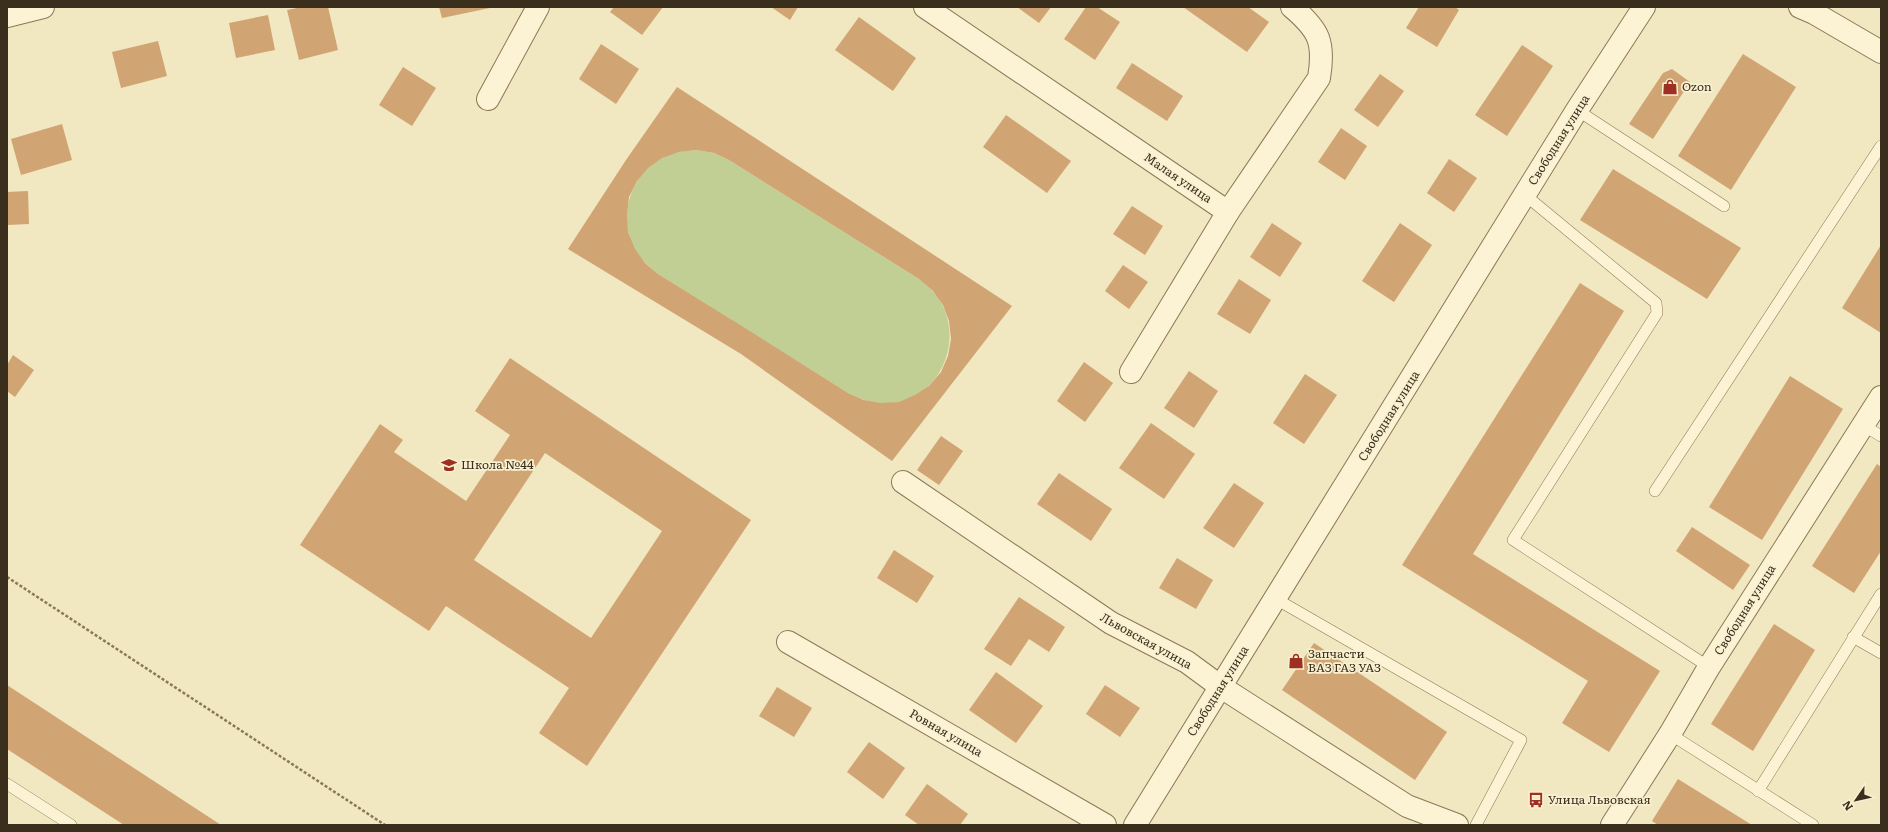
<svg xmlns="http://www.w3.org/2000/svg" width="1888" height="832" font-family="Literata,serif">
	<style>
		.green { fill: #c2cf94 }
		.building { fill: #d1a474; fill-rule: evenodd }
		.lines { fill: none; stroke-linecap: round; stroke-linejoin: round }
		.lane-casing { stroke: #8b7857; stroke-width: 12 }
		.street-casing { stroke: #8b7857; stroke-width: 24 }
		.path { stroke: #8b7857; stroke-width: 2.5; stroke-dasharray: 3 2; stroke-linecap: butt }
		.lane { stroke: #fbf3d4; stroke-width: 11 }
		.street { stroke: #fbf3d4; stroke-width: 22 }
		.labels { text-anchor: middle; stroke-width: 3.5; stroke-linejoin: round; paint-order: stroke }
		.poi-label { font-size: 12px; fill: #3a2e1c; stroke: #f8f0d0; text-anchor: start }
		.street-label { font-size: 12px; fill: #3a2e1c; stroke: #f8f0d0 }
	</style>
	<rect width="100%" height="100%" fill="#f1e7c0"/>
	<!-- green -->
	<path class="green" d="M 696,150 L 714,153 L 729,160 L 919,279 C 929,287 938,295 943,306 C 964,351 932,408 880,403 C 868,402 859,398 848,393 L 658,274 C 649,266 641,260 635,250 C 617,219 630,173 663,157 C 674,152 684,151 696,150 Z"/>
	<!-- building -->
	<g class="building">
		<path d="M 302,7 L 328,7 L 338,50 L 299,60 L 287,10 Z"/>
		<path d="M 439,7 L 490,7 L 490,8 L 442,18 Z"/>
		<path d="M 614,7 L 663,7 L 642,35 L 610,12 Z"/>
		<path d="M 771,7 L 798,7 L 790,20 Z"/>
		<path d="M 1017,7 L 1051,7 L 1039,23 Z"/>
		<path d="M 1086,7 L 1097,7 L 1120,22 L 1095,60 L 1064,39 Z"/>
		<path d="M 1183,7 L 1248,7 L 1269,22 L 1247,52 Z"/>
		<path d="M 1419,7 L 1455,7 L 1459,10 L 1437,47 L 1406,28 Z"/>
		<path d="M 268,15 L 275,50 L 236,58 L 229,23 Z"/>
		<path d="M 859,17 L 916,58 L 893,91 L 835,50 Z"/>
		<path d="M 158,41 L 167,76 L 121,88 L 112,52 Z"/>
		<path d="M 601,44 L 639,69 L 616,104 L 579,79 Z"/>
		<path d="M 1522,45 L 1553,66 L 1507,136 L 1475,115 Z"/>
		<path d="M 1743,54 L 1796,87 L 1731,190 L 1678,156 Z"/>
		<path d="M 1132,63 L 1183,96 L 1167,121 L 1116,88 Z"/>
		<path d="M 403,67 L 436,88 L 412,126 L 379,105 Z"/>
		<path d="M 1672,69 L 1690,82 L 1653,139 L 1629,124 L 1663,73 Z"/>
		<path d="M 1380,74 L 1404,91 L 1378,127 L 1354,110 Z"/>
		<path d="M 677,87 L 1012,306 L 892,461 L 741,354 L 568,249 L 626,160 ZM 696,150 L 714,153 L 729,160 L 919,279 L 933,291 L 943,305 L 949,321 L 951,339 L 948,356 L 941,372 L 929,386 L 915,395 L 899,402 L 881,403 L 864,400 L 848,393 L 753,333 L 658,274 L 645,263 L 635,249 L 628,232 L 627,215 L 629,197 L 637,181 L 648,168 L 662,158 L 679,152 Z"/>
		<path d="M 1006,115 L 1071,161 L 1047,193 L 983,147 Z"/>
		<path d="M 62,124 L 72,160 L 21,175 L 11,139 Z"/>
		<path d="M 1341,128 L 1367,146 L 1345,180 L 1318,162 Z"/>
		<path d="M 1449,159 L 1477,178 L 1454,212 L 1427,193 Z"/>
		<path d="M 1613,169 L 1741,248 L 1707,299 L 1580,220 Z"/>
		<path d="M 28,191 L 29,224 L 7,225 L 7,192 Z"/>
		<path d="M 1132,206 L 1163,226 L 1145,255 L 1113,234 Z"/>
		<path d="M 1272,223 L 1302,243 L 1280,277 L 1250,257 Z"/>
		<path d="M 1400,223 L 1432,245 L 1394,302 L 1362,281 Z"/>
		<path d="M 1881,245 L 1881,333 L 1842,308 Z"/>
		<path d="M 1123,265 L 1148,282 L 1129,309 L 1105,291 Z"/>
		<path d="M 1239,279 L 1271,300 L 1250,334 L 1217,314 Z"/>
		<path d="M 1580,283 L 1624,311 L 1473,554 L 1660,671 L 1609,752 L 1562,723 L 1588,681 L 1402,565 Z"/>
		<path d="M 13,355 L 34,370 L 15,397 L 7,391 L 7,365 Z"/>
		<path d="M 510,358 L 751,520 L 587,766 L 539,733 L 569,688 L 446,606 L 429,631 L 300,545 L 380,424 L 403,440 L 394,452 L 466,501 L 510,435 L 475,411 ZM 545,453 L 662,531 L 591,638 L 474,560 Z"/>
		<path d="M 1084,362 L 1113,383 L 1085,422 L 1057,401 Z"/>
		<path d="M 1189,371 L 1218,391 L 1194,428 L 1164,408 Z"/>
		<path d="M 1305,374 L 1337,395 L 1304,444 L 1273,423 Z"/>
		<path d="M 1790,376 L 1843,409 L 1762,540 L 1709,507 Z"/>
		<path d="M 1151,423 L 1195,454 L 1164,499 L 1119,468 Z"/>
		<path d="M 941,436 L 963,451 L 939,485 L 917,470 Z"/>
		<path d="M 1877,464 L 1881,467 L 1881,551 L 1854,593 L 1812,566 Z"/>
		<path d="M 1059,473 L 1112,509 L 1091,541 L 1037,504 Z"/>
		<path d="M 1234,483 L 1264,503 L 1234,548 L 1203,528 Z"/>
		<path d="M 1692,527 L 1750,565 L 1733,590 L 1676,551 Z"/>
		<path d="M 894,550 L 934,576 L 917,603 L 877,578 Z"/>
		<path d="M 1177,558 L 1213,580 L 1196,609 L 1159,588 Z"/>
		<path d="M 1019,597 L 1065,627 L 1049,652 L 1029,639 L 1011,666 L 984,649 Z"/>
		<path d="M 1774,624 L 1815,650 L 1753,751 L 1711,724 Z"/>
		<path d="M 1314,643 L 1447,732 L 1415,780 L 1282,690 Z"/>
		<path d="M 996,672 L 1043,706 L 1016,743 L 969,710 Z"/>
		<path d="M 7,685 L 221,825 L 124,825 L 7,749 Z"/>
		<path d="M 1105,685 L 1140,708 L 1120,737 L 1086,714 Z"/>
		<path d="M 777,687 L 812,708 L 794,737 L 759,716 Z"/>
		<path d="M 869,742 L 905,768 L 883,799 L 847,772 Z"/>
		<path d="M 1678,779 L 1752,825 L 1658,825 L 1652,821 Z"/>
		<path d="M 927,784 L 968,814 L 960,825 L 919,825 L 905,815 Z"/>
	</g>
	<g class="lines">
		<defs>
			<g id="lane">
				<path d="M 1577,110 L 1724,206"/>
				<path d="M 1525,195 L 1656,303 L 1657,313 L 1513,540 L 1709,667"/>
				<path d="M 1863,425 L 1881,436"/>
				<path d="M 1655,491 L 1881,146"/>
				<path d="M 1276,599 L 1521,740 L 1476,825"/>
				<path d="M 1853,637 L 1881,653"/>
				<path d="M 1670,734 L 1813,825"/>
				<path d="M 7,784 L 71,825"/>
				<path d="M 1758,791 L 1881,594"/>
			</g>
			<g id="street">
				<path d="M 925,7 L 1228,212 L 1319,78 C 1325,42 1319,30 1292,7"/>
				<path d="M 1800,7 L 1814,13 L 1881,52"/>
				<path d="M 7,16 L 43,7"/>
				<path d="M 488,99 L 538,7"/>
				<path d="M 1131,372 L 1228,212"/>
				<path d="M 903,482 L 1111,623 L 1187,662 L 1221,687 L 1407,806 L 1457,825"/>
				<path d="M 788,642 L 1105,825"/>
				<path d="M 1135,825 L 1577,110 L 1644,7"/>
				<path d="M 1612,825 L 1670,734 L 1709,667 L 1881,397"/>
			</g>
		</defs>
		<!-- lane casing -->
		<use href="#lane" class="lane-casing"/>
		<!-- street casing -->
		<use href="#street" class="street-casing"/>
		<!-- path -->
		<path class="path" d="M 7,577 L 385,825"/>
		<!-- lane -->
		<use href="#lane" class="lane"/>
		<!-- street -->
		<use href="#street" class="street"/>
	</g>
	<!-- icons -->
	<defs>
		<symbol id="shop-bare" viewBox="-9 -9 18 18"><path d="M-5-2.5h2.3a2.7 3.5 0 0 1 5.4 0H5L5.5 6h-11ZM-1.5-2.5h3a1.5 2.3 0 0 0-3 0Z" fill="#9e2f23" stroke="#f8f0d0" stroke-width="2.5" paint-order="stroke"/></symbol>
		<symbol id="school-bare" viewBox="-9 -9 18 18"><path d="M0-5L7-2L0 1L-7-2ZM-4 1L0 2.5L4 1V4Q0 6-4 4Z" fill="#9e2f23" stroke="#f8f0d0" stroke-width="2.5" paint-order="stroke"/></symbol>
		<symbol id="bus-bare" viewBox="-9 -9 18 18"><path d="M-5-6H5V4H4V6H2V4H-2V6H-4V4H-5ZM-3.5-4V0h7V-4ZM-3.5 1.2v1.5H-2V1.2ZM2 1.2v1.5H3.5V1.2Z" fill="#9e2f23" stroke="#f8f0d0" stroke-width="2.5" paint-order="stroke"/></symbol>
	</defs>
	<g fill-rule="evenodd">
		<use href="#shop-bare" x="1659" y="76" width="22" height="22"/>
		<use href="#school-bare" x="438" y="454" width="22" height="22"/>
		<use href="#shop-bare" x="1285" y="650" width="22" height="22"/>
		<use href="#bus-bare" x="1525" y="789" width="22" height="22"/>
	</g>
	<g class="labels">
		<!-- poi labels -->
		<g class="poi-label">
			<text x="1682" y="91">Ozon</text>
			<text x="461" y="469">Школа №44</text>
			<text x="1308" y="658">Запчасти<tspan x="1308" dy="14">ВАЗ ГАЗ УАЗ</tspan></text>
			<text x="1548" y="804">Улица Львовская</text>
		</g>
		<!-- street labels -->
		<g class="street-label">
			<text transform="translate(1559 140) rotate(-58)" y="4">Свободная улица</text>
			<text transform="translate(1178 178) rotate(34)" y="4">Малая улица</text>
			<text transform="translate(1389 416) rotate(-58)" y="4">Свободная улица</text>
			<text transform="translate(1745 610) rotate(-58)" y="4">Свободная улица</text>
			<text transform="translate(1146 641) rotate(29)" y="4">Львовская улица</text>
			<text transform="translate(1218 691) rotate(-58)" y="4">Свободная улица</text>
			<text transform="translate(946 733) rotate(30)" y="4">Ровная улица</text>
		</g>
	</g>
	<!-- border -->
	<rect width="1888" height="832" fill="none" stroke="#3a2e1c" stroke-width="16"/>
	<!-- north arrow -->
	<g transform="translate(1856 800) rotate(236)" stroke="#f8f0d0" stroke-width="3" paint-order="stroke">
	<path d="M0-3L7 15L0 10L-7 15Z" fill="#3a2e1c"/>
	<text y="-6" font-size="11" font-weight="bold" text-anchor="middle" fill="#3a2e1c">N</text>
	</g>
</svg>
